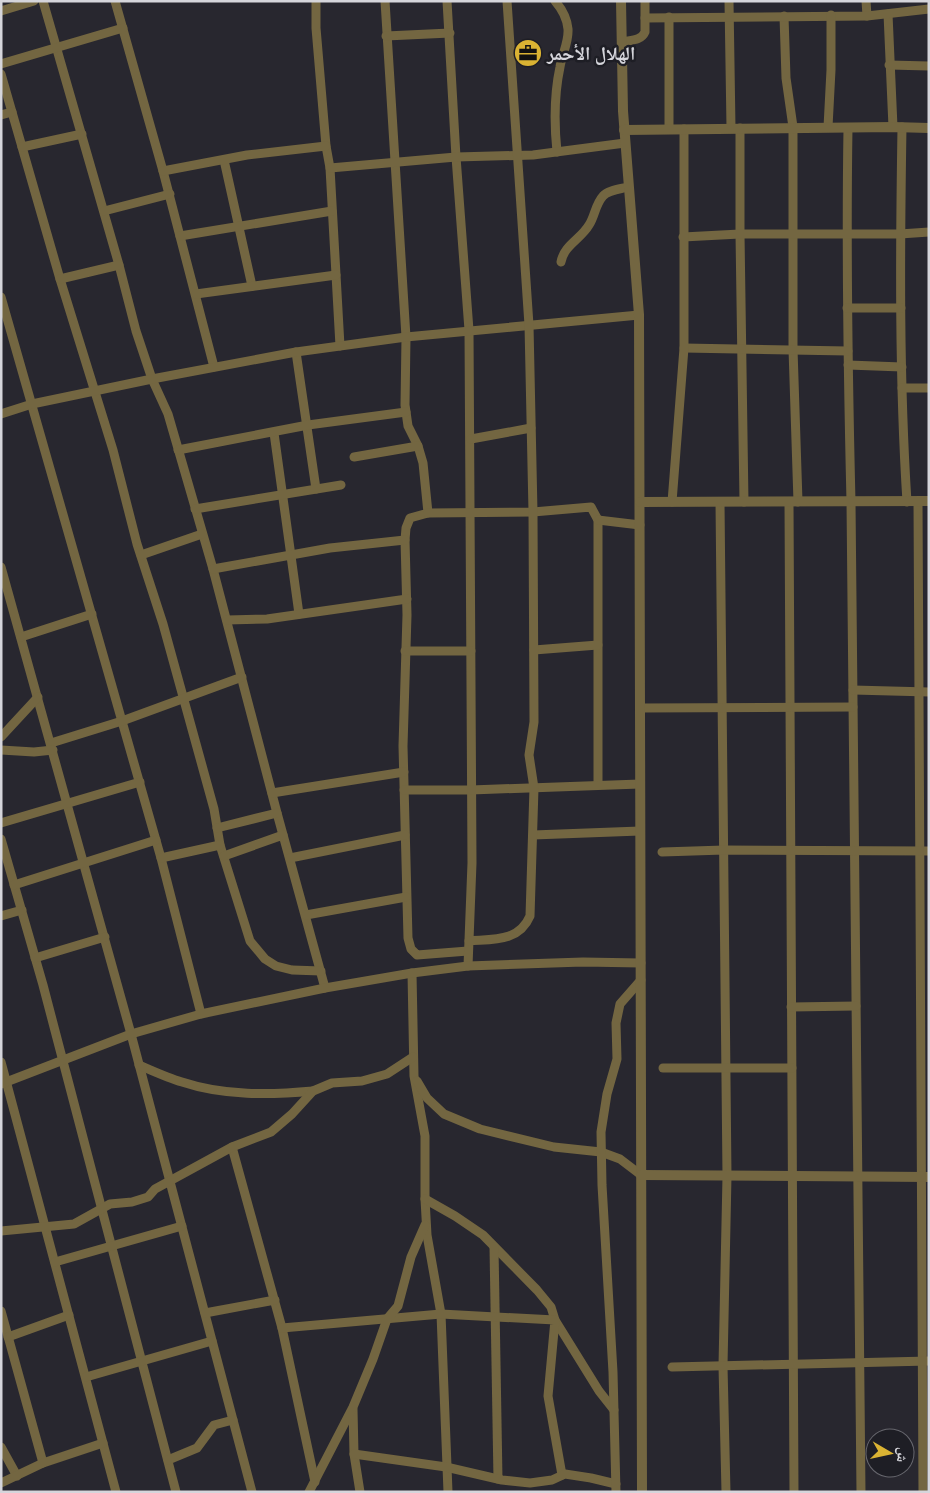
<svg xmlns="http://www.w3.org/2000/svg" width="930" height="1493" font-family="Signika,'Noto Naskh Arabic',sans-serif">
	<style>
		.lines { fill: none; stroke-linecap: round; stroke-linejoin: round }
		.minor { stroke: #736641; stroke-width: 9 }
		.tertiary { stroke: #736641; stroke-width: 10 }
		.labels { text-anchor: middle; stroke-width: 5; stroke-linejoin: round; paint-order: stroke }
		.poi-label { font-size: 19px; font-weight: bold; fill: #d5d5db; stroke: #1e1e25; text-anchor: start }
	</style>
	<rect width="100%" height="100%" fill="#28272f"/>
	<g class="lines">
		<!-- minor -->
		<g class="minor">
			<path d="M 43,1 L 119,265 L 136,331 L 152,379 L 168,414 L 213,569 L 277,813 L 325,988"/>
			<path d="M 115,1 L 163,171 L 214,367"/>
			<path d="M 316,1 L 316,28 L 326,146 L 330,168 L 340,346"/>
			<path d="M 385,1 L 406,337 L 405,405 L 408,426 L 418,446 L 423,463 L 428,513 L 410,518 L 406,528 L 405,540 L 407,615 L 403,746 L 408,938 L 411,949 L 417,955 L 468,951"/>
			<path d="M 447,1 L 456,157 L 469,330 L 472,863 L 468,966"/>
			<path d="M 555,1 C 562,9 567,18 568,29 C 569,42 562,54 560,67 C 554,95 554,123 557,152"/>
			<path d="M 729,1 L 731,128"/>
			<path d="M 866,1 L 867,16"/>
			<path d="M 1,11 L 34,1"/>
			<path d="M 888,14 L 893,127"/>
			<path d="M 784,16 L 786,78 L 793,127 L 793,349 L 798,502"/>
			<path d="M 669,17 L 669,129"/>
			<path d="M 645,18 L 867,16 L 929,9"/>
			<path d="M 386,36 L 450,33"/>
			<path d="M 622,42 C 631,40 641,41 645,32 L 645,1"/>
			<path d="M 1,64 L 123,28"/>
			<path d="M 889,65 L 929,66"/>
			<path d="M 1,74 L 60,279 L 113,450 L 137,544 L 163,624 L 214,809 L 220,845 L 250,941 L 265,959 L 276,966 L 292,970 L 321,971"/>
			<path d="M 1,115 L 12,112"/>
			<path d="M 828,127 L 831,70 L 831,15"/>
			<path d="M 902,127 C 900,252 899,377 907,502"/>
			<path d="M 740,128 L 740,234 L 744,502"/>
			<path d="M 848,128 C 846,253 848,377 851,502 L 861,1492"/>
			<path d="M 22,147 L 82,134"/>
			<path d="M 224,160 L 252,286"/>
			<path d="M 330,168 L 456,157 L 533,155 L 625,143"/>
			<path d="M 163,171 L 247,155 L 326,146"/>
			<path d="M 104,211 L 170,194"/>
			<path d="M 180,236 L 332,211"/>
			<path d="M 683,237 L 740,234 L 900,234 L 929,232"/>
			<path d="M 561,262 C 564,245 581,239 589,225 C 595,216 595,205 603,196 C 608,190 620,189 628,187"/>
			<path d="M 60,279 L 119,265"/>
			<path d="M 196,294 L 336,275"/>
			<path d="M 1,297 L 161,858 L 201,1014"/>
			<path d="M 847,308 L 901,308"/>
			<path d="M 684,348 L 848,351"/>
			<path d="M 296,352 L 316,489"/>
			<path d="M 848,365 L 902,367"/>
			<path d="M 902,388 L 929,388"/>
			<path d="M 1,414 L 32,404 L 152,379 L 296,352 L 406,337 L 639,315"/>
			<path d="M 274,433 L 299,614"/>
			<path d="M 471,439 L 531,428"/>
			<path d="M 178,450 L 308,425 L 406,412"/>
			<path d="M 354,457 L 418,446"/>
			<path d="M 918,501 L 923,1492"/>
			<path d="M 672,502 L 684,348 L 684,129"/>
			<path d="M 720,502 L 727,1176 L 723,1366 L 726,1492"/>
			<path d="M 789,502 L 794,1492"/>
			<path d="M 195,509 L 341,485"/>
			<path d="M 428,513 L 533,512 L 591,507 L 598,520 L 598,784"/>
			<path d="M 598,520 L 640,525"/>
			<path d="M 141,555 L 202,534"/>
			<path d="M 1,567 L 131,1034 L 252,1492"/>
			<path d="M 213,569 L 330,548 L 405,540"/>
			<path d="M 227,620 L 267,619 L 407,599"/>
			<path d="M 21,637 L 92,614"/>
			<path d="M 534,650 L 598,645"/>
			<path d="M 405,651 L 471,651"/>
			<path d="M 853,690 L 929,692"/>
			<path d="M 640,708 L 853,707"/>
			<path d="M 1,737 L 38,697"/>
			<path d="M 51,743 L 122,721 L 242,677"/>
			<path d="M 1,750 L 34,752 L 53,750"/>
			<path d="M 404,790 L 471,790 L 640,784"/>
			<path d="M 272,793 L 404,772"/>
			<path d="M 1,823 L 140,782"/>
			<path d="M 217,828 L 277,813"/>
			<path d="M 533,835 L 640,831"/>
			<path d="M 1,839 L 43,985 L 176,1492"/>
			<path d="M 662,852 L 724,850 L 929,851"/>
			<path d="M 224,856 L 283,835"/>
			<path d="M 161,858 L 220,845"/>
			<path d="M 290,858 L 405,835"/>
			<path d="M 14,885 L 156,840"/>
			<path d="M 306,915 L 406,897"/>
			<path d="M 1,916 L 22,910"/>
			<path d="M 469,941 C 493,939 519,942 530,916 L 534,788 L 529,755 L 534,722 L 533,512 L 529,325 L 507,1"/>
			<path d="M 35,958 L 105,937"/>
			<path d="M 412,973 L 414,1076 L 425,1136 L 425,1199 L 427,1235 L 441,1314 L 448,1492"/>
			<path d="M 791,1007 L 856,1006"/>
			<path d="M 1,1062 L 116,1492"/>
			<path d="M 139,1065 C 153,1071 168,1078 182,1082 C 224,1096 270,1095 313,1091"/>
			<path d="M 663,1068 L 792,1068"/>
			<path d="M 417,1081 L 427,1098 L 444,1114 L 480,1129 L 554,1147 L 601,1152 L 620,1159 L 641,1175"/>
			<path d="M 1,1084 L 131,1034 L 201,1014 L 325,988 L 412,973 L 468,966 L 583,962 L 641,963"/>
			<path d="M 232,1147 L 282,1328 L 315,1482"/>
			<path d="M 425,1199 L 455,1216 L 483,1235 L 537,1290 L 551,1307 L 555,1320 L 599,1391 L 614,1410"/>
			<path d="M 1,1231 L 74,1224 L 110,1204 L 132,1202 L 148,1197 L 155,1189 L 232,1147 L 271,1132 L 292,1114 L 313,1091 L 332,1083 L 362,1081 L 387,1074 L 413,1057"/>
			<path d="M 494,1247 L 498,1479"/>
			<path d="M 55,1262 L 182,1226"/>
			<path d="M 1,1311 L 43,1463"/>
			<path d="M 205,1313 L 275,1300"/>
			<path d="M 282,1328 L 441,1314 L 555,1320 L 548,1396 L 562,1475"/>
			<path d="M 8,1337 L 69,1315"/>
			<path d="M 672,1367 L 929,1361"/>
			<path d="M 86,1377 L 212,1341"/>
			<path d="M 353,1409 L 354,1454 L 360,1492"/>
			<path d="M 1,1447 L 17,1476"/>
			<path d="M 354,1454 L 446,1467 L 502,1480 L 530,1483 L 552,1480 L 565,1474 L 591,1478 L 616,1484"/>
			<path d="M 168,1460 L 197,1448 L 214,1425 L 233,1420"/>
			<path d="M 1,1483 L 43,1463 L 103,1443"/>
			<path d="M 309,1492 L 353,1407 L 373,1359 L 387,1319 L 398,1306 L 411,1257 L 425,1225"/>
			<path d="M 616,1492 L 613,1372 L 602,1185 L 601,1132 L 607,1094 L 617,1059 L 616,1023 L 620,1004 L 641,980"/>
		</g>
		<!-- tertiary -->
		<g class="tertiary">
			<path d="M 621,1 L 623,111 L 639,315 L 642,1492"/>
			<path d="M 624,130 L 893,127 L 929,128"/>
			<path d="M 640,502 L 929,501"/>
			<path d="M 641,1175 L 929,1177"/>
		</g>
	</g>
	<!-- icons -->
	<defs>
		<symbol id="office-disc" viewBox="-11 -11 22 22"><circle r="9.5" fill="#dab333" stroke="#1e1e25"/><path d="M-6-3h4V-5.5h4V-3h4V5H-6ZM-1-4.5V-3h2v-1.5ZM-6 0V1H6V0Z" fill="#111"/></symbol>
	</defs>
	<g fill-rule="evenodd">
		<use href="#office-disc" x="512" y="37" width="32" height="32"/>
	</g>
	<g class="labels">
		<!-- poi labels -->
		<g class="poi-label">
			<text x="547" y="60">الهلال الأحمر</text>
		</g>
	</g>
	<!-- border -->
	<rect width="930" height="1493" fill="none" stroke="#d5d5db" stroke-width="5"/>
	<!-- north arrow -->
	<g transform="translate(890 1453) rotate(99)"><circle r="24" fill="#1e1e25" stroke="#67676e"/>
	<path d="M0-4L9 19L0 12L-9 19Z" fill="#dab333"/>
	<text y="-8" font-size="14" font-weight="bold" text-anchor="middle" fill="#d5d5db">ش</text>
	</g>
</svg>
